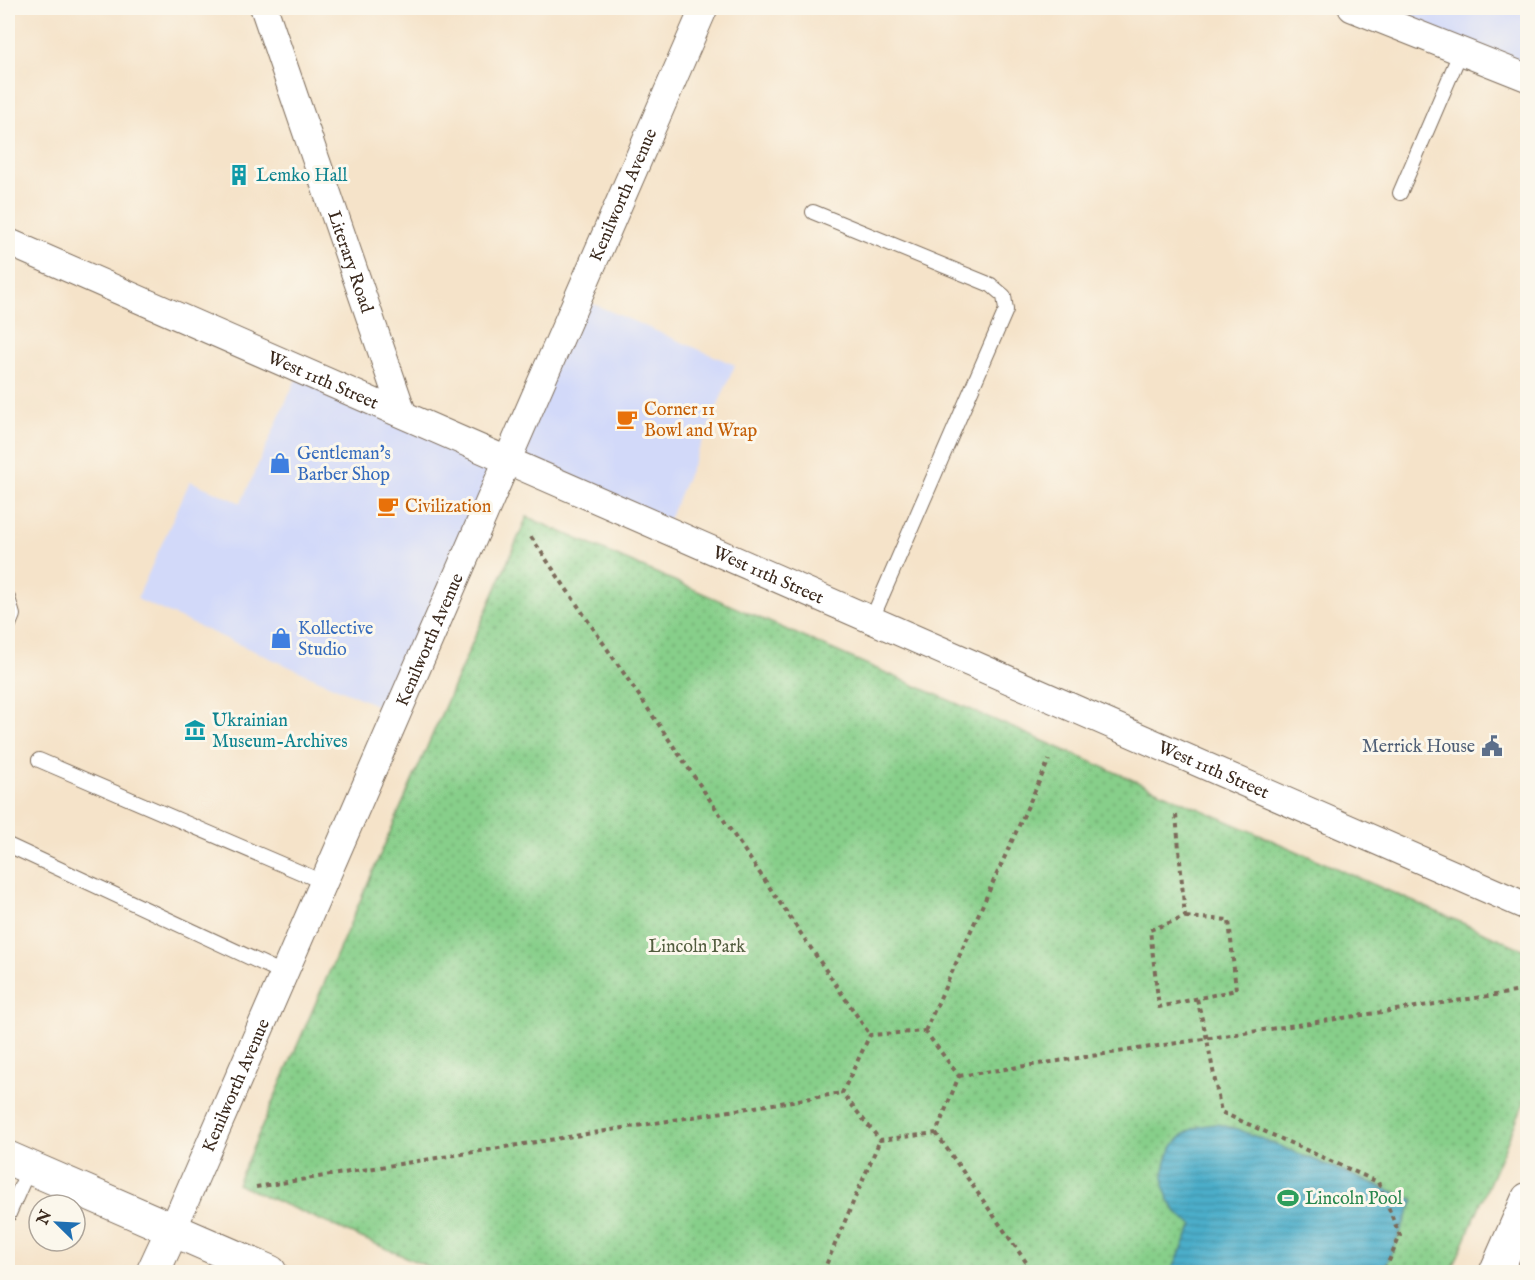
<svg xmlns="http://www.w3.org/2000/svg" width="1535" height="1280" font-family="'IM FELL English',serif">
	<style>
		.built { fill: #d2d9f9 }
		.grass { fill: url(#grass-dots); stroke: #617c54; stroke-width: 1.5 }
		.water { fill: url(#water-rules); stroke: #436c74; stroke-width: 1.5 }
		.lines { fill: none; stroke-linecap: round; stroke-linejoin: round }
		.lane-casing { stroke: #7c6b5a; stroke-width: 16 }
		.street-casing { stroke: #7c6b5a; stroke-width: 29 }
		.secondary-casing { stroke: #7c6b5a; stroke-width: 35 }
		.path { stroke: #7c6b5a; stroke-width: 4; stroke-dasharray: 4.5 4.5; stroke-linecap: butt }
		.lane { stroke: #fff; stroke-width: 14 }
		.street { stroke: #fff; stroke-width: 27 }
		.secondary { stroke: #fff; stroke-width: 33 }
		.labels { text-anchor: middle; stroke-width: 6; stroke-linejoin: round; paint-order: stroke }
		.culture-label { font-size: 18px; fill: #0d838f; stroke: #fbf7ec; text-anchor: start }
		.street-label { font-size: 18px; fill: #3b2a1e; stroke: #fbf7ec }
		.food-label { font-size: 18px; fill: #c56008; stroke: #fbf7ec; text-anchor: start }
		.shop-label { font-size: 18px; fill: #366cbe; stroke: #fbf7ec; text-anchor: start }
		.service-label { font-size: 18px; fill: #4e5e75; stroke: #fbf7ec; text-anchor: end }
		.park-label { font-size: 18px; fill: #525c3e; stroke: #fbf7ec }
		.leisure-label { font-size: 18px; fill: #27864d; stroke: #fbf7ec; text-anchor: start }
	</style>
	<defs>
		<pattern id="grass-dots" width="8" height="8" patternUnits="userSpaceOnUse" patternTransform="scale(1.5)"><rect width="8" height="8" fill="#87cf8a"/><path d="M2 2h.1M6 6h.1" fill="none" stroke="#70a870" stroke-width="1.8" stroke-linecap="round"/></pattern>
		<pattern id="water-rules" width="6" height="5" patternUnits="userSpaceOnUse" patternTransform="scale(1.5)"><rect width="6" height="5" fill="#4baeca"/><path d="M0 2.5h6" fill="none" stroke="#408ea3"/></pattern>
	</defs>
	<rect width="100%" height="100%" fill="#fbf7ec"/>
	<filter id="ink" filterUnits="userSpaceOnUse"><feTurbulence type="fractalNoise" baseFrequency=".0167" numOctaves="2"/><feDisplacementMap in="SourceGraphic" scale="12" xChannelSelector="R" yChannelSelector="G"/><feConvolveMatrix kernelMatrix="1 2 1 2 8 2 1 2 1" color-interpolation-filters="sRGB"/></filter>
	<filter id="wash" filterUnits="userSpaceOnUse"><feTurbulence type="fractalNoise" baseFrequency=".008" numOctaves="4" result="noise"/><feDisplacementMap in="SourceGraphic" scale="24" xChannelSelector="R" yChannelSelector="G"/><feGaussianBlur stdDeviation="1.35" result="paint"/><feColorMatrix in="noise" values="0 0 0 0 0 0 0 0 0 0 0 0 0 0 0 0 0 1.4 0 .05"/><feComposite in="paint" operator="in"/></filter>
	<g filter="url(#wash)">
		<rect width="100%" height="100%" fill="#f5e3c9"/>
		<!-- built -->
		<g class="built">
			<path d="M 1352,8 L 1527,8 L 1527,78 Z"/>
			<path d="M 577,297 L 735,365 L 664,531 L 505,462 L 396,714 L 137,599 L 190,481 L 241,503 L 300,370 L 505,461 Z"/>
		</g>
		<!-- grass -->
		<path class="grass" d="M 527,517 L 1527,951 L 1527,1096 L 1451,1272 L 440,1272 L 237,1184 Z"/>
		<!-- water -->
		<path class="water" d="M 1217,1124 L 1237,1129 L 1414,1200 L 1383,1272 L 1171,1272 L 1193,1225 C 1188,1221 1182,1218 1178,1213 C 1152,1187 1163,1139 1198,1127 C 1204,1125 1211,1125 1217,1124 Z"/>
	</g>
	<g filter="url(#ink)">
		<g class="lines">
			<defs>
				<g id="lane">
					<path d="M 1400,193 L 1461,51"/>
					<path d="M 813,212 L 991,285 L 1004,296 L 1006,310 L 871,621"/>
					<path d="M 8,598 L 13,615 L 8,627"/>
					<path d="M 39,760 L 323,882"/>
					<path d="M 8,845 L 283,973"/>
					<path d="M 8,1216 L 29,1168"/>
				</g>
				<g id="street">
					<path id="s1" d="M 264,8 L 403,414"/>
					<path d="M 1352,8 L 1528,78"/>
					<path id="s2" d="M 8,242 L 1528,907"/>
					<path id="s3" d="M 172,1231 L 704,8"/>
				</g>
				<g id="secondary">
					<path d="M 8,1158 L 270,1272"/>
					<path d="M 153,1272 L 172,1231"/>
					<path d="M 1496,1272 L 1528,1199"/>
				</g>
			</defs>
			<!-- lane casing -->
			<use href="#lane" class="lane-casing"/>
			<!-- street casing -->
			<use href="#street" class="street-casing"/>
			<!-- secondary casing -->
			<use href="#secondary" class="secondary-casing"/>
			<!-- path -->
			<g class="path">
				<path d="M 531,537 L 870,1035"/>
				<path d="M 1176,815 L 1185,917 L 1150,930 L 1159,1007 L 1236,990 L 1229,920 L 1185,917"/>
				<path d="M 1197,999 L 1207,1039 L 1221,1112 L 1378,1182 L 1400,1236 L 1384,1272"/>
				<path d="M 925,1031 L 959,1076 L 936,1133 L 880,1140 L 842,1093 L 870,1035 Z"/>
				<path d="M 925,1031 L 1049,760"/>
				<path d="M 959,1076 L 1528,990"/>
				<path d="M 936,1133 L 1033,1272"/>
				<path d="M 256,1187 L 842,1093"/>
				<path d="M 823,1272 L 880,1140"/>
			</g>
			<!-- lane -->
			<use href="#lane" class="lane"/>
			<!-- street -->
			<use href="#street" class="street"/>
			<!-- secondary -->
			<use href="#secondary" class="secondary"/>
		</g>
	</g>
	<!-- icons -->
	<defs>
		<symbol id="building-bare" viewBox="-9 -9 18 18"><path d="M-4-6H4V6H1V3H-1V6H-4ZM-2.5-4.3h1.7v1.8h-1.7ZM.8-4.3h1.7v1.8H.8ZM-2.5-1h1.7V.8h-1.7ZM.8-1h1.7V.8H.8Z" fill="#0f9aa8" stroke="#fbf7ec" stroke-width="2.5" paint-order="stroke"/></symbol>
		<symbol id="cafe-bare" viewBox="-9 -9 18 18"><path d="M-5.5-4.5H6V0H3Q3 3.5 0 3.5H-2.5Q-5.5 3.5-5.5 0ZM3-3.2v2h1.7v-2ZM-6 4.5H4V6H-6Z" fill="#e8710a" stroke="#fbf7ec" stroke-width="2.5" paint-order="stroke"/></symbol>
		<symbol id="shop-bare" viewBox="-9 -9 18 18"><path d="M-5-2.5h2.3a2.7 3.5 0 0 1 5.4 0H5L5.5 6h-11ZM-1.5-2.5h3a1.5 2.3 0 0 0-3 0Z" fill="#3f7fe0" stroke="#fbf7ec" stroke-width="2.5" paint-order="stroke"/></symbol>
		<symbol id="museum-bare" viewBox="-9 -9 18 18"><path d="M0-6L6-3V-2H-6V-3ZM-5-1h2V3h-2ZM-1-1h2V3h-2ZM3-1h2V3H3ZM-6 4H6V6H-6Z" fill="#0f9aa8" stroke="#fbf7ec" stroke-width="2.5" paint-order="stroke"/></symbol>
		<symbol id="civic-bare" viewBox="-9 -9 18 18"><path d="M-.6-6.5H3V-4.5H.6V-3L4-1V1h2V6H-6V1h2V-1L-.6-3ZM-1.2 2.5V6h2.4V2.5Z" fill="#5c6f8a" stroke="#fbf7ec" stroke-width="2.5" paint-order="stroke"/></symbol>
		<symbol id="stadium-bare" viewBox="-9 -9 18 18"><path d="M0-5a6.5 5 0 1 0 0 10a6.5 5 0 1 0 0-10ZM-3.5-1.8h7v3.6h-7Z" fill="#2e9e5b" stroke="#fbf7ec" stroke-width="2.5" paint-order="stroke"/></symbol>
	</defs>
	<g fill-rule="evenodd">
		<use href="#building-bare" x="224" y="160" width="30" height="30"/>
		<use href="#cafe-bare" x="612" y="404" width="30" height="30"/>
		<use href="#shop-bare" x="265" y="448" width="30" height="30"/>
		<use href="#cafe-bare" x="373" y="491" width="30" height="30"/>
		<use href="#shop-bare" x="266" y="623" width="30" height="30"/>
		<use href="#museum-bare" x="180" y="715" width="30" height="30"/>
		<use href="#civic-bare" x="1477" y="731" width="30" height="30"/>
		<use href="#stadium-bare" x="1273" y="1183" width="30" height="30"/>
	</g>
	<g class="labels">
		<!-- culture labels -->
		<g class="culture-label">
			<text x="256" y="181">Lemko Hall</text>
			<text x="212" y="726">Ukrainian<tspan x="212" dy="21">Museum-Archives</tspan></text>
		</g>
		<!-- street labels -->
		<g class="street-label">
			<text dy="6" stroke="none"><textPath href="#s3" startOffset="1130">Kenilworth Avenue</textPath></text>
			<text dy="6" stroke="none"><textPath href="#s1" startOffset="268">Literary Road</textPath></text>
			<text dy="6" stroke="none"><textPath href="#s2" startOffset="344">West 11th Street</textPath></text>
			<text dy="6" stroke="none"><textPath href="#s2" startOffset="830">West 11th Street</textPath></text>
			<text dy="6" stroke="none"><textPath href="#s3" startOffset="645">Kenilworth Avenue</textPath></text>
			<text dy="6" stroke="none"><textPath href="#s2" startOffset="1316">West 11th Street</textPath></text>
			<text dy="6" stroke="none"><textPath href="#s3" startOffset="159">Kenilworth Avenue</textPath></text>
		</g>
		<!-- food labels -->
		<g class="food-label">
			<text x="644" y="415">Corner 11<tspan x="644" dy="21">Bowl and Wrap</tspan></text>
			<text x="405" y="512">Civilization</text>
		</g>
		<!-- shop labels -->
		<g class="shop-label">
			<text x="297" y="459">Gentleman's<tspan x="297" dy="21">Barber Shop</tspan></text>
			<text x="298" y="634">Kollective<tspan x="298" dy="21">Studio</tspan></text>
		</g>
		<!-- service labels -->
		<g class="service-label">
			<text x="1475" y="752">Merrick House</text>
		</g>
		<!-- park labels -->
		<g class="park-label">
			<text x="697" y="952">Lincoln Park</text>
		</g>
		<!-- leisure labels -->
		<g class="leisure-label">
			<text x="1305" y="1204">Lincoln Pool</text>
		</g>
	</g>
	<!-- margin -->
	<rect width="1535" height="1280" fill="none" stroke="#fbf7ec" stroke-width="30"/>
	<!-- north arrow -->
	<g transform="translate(57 1223) rotate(294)"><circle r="28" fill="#fbf7ec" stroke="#aea59a" stroke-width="1.5"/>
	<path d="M0-4.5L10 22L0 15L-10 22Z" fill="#1f6fb2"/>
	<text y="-9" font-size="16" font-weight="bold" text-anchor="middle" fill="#3b2a1e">N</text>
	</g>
</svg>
